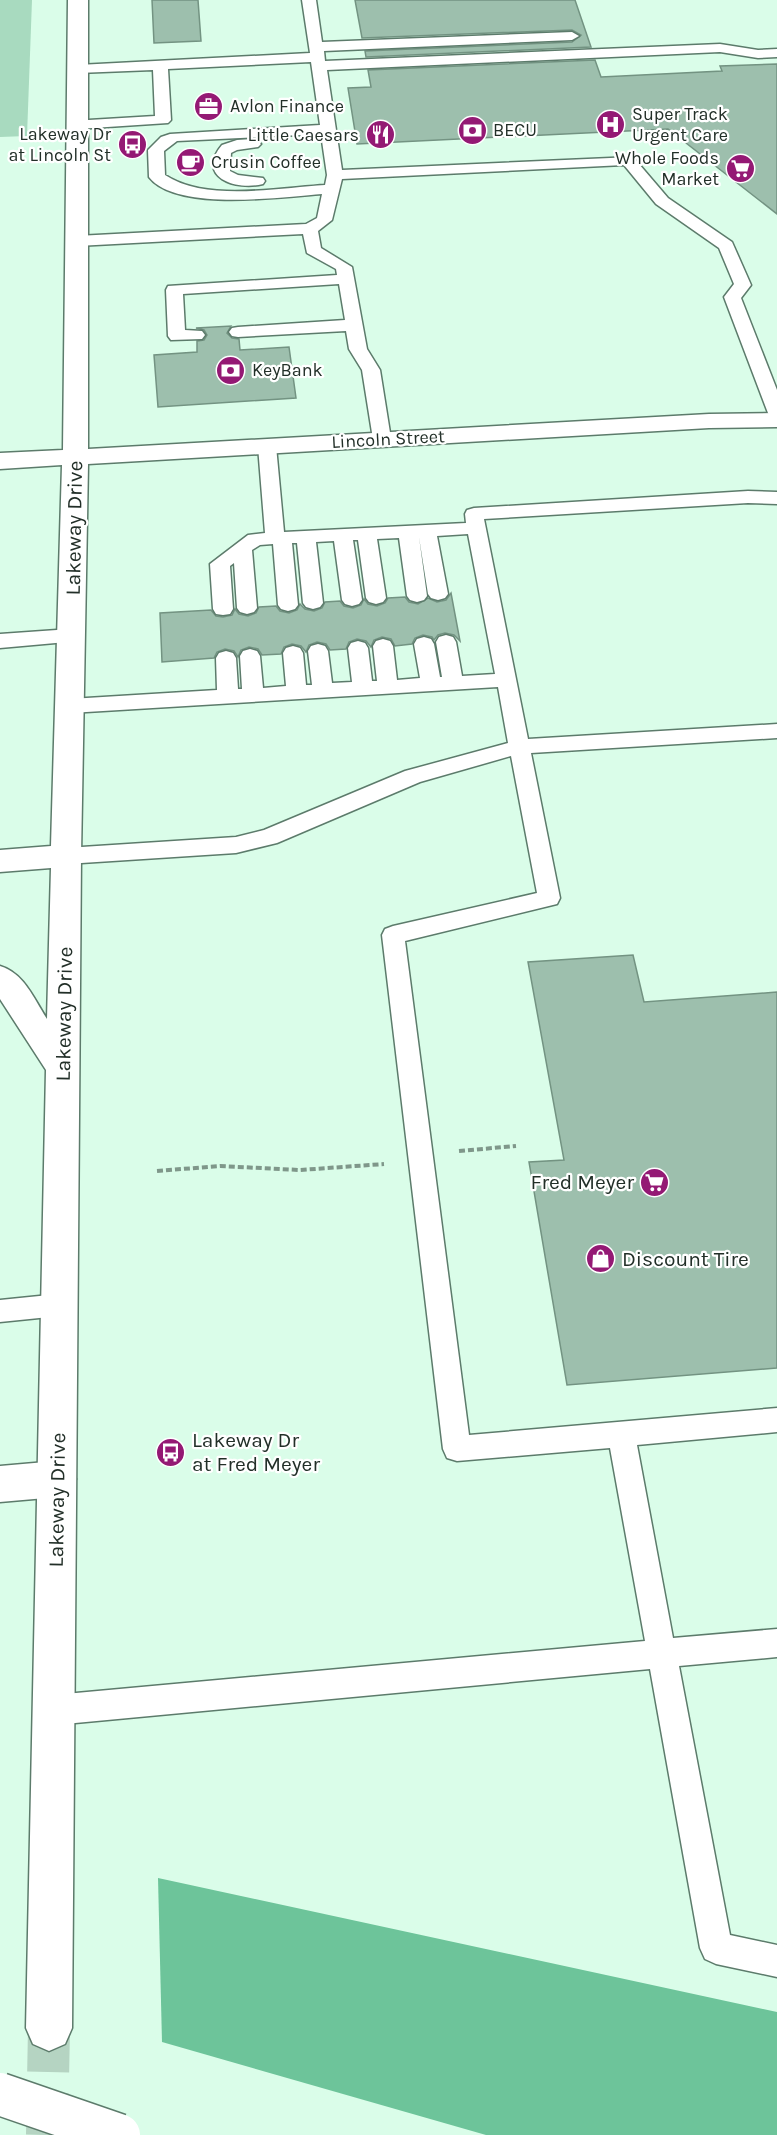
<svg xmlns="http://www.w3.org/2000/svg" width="777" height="2135" font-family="Karla,sans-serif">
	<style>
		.green { fill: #a8dabf }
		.forest { fill: #6dc49a }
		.building { fill: #9dbfad; stroke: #739382; stroke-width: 1.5 }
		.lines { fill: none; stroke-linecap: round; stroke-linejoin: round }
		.secondary-tunnel { stroke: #b5d4c2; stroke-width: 42; stroke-dasharray: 42 21; stroke-linecap: butt }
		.lane-casing { stroke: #5c7b6b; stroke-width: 3 }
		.street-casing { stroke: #5c7b6b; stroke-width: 3 }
		.secondary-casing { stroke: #5c7b6b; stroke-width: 3 }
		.path { stroke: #7f978a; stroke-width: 4; stroke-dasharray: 6 3; stroke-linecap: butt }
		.lane { fill: #fff; fill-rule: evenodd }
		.street { fill: #fff; fill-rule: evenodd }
		.secondary { fill: #fff; fill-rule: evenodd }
		.highway-bridge-casing { stroke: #5c7b6b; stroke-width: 45; stroke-linecap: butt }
		.highway-bridge { stroke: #fff; stroke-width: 42 }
		.labels { text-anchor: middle; stroke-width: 4.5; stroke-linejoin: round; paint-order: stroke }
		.far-poi-label { font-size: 18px; fill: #222f28; stroke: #fff; text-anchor: start }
		.far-street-label { font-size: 18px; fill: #222f28; stroke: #fff }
		.street-label { font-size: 21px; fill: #222f28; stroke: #fff }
		.poi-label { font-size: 21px; fill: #222f28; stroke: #fff; text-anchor: start }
	</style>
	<rect width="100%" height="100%" fill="#dafde9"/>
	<!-- green -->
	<path class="green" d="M 0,0 L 32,0 L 27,136 L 0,137 Z"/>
	<!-- forest -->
	<path class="forest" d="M 158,1878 L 777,2012 L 777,2135 L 486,2135 L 162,2042 Z"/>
	<!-- building -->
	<g class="building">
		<path d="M 152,0 L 198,0 L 201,41 L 154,43 Z"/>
		<path d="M 355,0 L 575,0 L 591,47 L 366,57 L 365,51 L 572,42 L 581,35 L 572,30 L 362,38 Z"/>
		<path d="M 595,60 L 601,77 L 722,71 L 720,66 L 777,64 L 777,214 L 668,129 L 357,144 L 348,88 L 371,87 L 368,70 Z"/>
		<path d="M 231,326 L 227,333 L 232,338 L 239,339 L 240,350 L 289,347 L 296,398 L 158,407 L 154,355 L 197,352 L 197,341 L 204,340 L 207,335 L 204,330 L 196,328 Z"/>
		<path d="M 451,593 L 460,641 L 454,635 L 445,633 L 438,635 L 434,640 L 432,637 L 423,635 L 415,638 L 412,644 L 395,646 L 391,639 L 382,637 L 374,640 L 371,647 L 366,641 L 357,639 L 349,642 L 346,649 L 330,650 L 326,644 L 317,642 L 309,645 L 306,652 L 301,646 L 292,644 L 284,647 L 281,654 L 262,655 L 258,649 L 249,647 L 241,650 L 238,657 L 234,651 L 225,649 L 217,652 L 214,658 L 162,662 L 160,613 L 211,610 L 216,616 L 223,617 L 232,615 L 235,609 L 239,614 L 248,616 L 256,613 L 259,607 L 276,606 L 280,611 L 289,613 L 297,610 L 300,604 L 305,609 L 314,611 L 322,608 L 325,602 L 340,601 L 344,606 L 353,608 L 361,605 L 364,599 L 368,604 L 377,606 L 385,603 L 388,598 L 405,597 L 409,602 L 418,604 L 428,598 L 437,602 L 446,600 Z"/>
		<path d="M 633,955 L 644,1002 L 777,992 L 777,1368 L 567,1385 L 529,1162 L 564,1160 L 528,962 Z"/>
	</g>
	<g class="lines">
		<!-- secondary-tunnel -->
		<path class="secondary-tunnel" d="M 47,2135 L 49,2028"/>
		<defs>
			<g id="lane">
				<path d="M 302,0 L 316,0 L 322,42 L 572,32 L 579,36 L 572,40 L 324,51 L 325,61 L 720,44 L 758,50 L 777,49 L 777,57 L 758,58 L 720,52 L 327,70 L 342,170 L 633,157 L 668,198 L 732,242 L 751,285 L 741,298 L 777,390 L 777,418 L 771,417 L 768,413 L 724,297 L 734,284 L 719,248 L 656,204 L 624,165 L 342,179 L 332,220 L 318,231 L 321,248 L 352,267 L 367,349 L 380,370 L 391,439 L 388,443 L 376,443 L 373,439 L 362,370 L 349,349 L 346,331 L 238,337 L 232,336 L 229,332 L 232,328 L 238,327 L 345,320 L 339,284 L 183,294 L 185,330 L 202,331 L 205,335 L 202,339 L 171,340 L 168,336 L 166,290 L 168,286 L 337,275 L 336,269 L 307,253 L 303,234 L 77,246 L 69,241 L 77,236 L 306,224 L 317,218 L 322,194 C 282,197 176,212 149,177 L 148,150 L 161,137 L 170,134 L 320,125 L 311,62 L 168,69 L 171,120 L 168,123 L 77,129 L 69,124 L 72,121 L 155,116 L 153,70 L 78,73 L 71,69 L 78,65 L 310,53 ZM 321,134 L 327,175 L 325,185 C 277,188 206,202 165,175 L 164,151 L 177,141 Z"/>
				<path d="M 253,139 L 258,141 L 261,144 L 258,147 L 237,150 L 231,153 L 230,171 L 238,175 L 263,178 L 265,181 L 263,184 C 236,191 195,177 222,145 L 237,140 Z"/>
				<path d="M 267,441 L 273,442 L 276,446 L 284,532 L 466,523 L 465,514 L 467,510 L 474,508 L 748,491 L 777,492 L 777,504 L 748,503 L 484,519 L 528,739 L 777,724 L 777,738 L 531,753 L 560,898 L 557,904 L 405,941 L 469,1435 L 777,1408 L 777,1432 L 637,1445 L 673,1638 L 777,1629 L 777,1657 L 679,1666 L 730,1935 L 777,1945 L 777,1977 L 716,1964 L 705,1959 L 700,1948 L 650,1669 L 54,1725 L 43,1720 L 39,1710 L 43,1700 L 54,1695 L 645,1641 L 610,1448 L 457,1461 L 447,1458 L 443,1449 L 382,935 L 385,929 L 393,926 L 537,893 L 511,756 L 420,782 L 277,843 L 236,853 L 66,864 L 58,862 L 55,856 L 58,850 L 66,848 L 236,837 L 264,830 L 405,771 L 508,743 L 498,687 L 70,713 L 63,711 L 60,706 L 63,701 L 70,699 L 217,690 L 216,658 L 219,653 L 226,651 L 233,653 L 236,658 L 238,689 L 242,689 L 240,656 L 243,651 L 250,649 L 257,651 L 260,656 L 263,688 L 286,686 L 283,653 L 286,648 L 293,646 L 300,648 L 303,653 L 306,685 L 312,685 L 308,651 L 311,646 L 318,644 L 325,646 L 328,651 L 332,683 L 352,682 L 348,648 L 351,643 L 358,641 L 365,643 L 368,648 L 372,681 L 377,681 L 373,646 L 376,641 L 383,639 L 390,641 L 393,646 L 397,680 L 420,678 L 414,644 L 417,639 L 424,637 L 431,639 L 434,644 L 440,677 L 442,677 L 436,642 L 439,637 L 446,635 L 453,637 L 456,642 L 462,676 L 495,674 L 468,534 L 437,536 L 448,594 L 445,598 L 438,600 L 431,598 L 428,594 L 419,537 L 427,596 L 424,600 L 417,602 L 410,600 L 407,596 L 399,538 L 377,539 L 386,598 L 383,602 L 376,604 L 369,602 L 366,598 L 358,540 L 353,540 L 362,600 L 359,604 L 352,606 L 345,604 L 342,600 L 334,541 L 316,542 L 323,603 L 320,607 L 313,609 L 306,607 L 303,603 L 297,543 L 292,543 L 298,605 L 295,609 L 288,611 L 281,609 L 278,605 L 273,544 L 260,545 L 252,550 L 257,608 L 254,612 L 247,614 L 240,612 L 237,608 L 234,563 L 230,566 L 233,609 L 230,614 L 223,615 L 216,614 L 213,609 L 210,564 L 248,535 L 265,533 L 258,446 L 261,442 Z"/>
				<path d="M 71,629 L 78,631 L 81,636 L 78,641 L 0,648 L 0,634 Z"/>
				<path d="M 59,1294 L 68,1297 L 72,1305 L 68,1313 L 59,1316 L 0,1322 L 0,1300 Z"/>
			</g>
			<path id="street" d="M 57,1461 L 71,1467 L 76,1479 L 71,1491 L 57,1497 L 0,1502 L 0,1466 Z"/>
			<path id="secondary" d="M 68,0 L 88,0 L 88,449 L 709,414 L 777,413 L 777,427 L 709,428 L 88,464 L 81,856 L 72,2028 L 65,2044 L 49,2051 L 33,2044 L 26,2028 L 46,1070 L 0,999 L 0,966 C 24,973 34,999 47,1019 L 51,868 L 0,872 L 0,850 L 51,846 L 62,465 L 0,469 L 0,453 L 63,450 Z"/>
		</defs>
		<!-- lane casing -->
		<use href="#lane" class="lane-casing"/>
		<!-- street casing -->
		<use href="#street" class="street-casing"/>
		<!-- secondary casing -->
		<use href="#secondary" class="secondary-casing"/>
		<!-- path -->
		<g class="path">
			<path d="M 459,1151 L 516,1146"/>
			<path d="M 157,1171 L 220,1166 L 300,1170 L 384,1164"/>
		</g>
		<!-- lane -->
		<use href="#lane" class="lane"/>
		<!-- street -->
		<use href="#street" class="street"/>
		<!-- secondary -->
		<use href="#secondary" class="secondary"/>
		<defs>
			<path id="highway-bridge" d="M 0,2094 L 119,2135"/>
		</defs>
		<!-- highway-bridge casing -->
		<use href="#highway-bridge" class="highway-bridge-casing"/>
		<!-- highway-bridge -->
		<use href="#highway-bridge" class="highway-bridge"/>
	</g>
	<!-- icons -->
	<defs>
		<symbol id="office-disc" viewBox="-11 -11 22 22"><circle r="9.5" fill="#941974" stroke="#fff"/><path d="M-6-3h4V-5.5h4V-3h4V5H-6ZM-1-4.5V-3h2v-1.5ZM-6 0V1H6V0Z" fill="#fff"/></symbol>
		<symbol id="hospital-disc" viewBox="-11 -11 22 22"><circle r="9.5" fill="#941974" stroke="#fff"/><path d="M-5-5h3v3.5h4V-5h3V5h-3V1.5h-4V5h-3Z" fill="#fff"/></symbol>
		<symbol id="bank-disc" viewBox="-11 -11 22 22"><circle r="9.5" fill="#941974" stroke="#fff"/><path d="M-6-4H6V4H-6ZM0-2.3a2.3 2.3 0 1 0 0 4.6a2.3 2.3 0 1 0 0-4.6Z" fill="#fff"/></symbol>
		<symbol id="restaurant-disc" viewBox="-11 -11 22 22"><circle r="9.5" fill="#941974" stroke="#fff"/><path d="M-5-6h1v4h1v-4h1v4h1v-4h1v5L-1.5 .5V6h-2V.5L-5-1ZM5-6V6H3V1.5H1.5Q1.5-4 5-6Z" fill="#fff"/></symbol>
		<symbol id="bus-disc" viewBox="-11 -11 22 22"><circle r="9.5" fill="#941974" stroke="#fff"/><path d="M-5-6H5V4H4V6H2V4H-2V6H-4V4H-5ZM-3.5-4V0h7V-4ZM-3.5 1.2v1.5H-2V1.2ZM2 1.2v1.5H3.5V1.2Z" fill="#fff"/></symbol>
		<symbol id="cafe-disc" viewBox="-11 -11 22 22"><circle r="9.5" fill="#941974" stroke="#fff"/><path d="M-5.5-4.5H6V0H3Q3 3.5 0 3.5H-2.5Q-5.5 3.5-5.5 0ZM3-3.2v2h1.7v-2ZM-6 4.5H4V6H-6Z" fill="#fff"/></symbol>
		<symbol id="supermarket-disc" viewBox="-11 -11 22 22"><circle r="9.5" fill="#941974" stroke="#fff"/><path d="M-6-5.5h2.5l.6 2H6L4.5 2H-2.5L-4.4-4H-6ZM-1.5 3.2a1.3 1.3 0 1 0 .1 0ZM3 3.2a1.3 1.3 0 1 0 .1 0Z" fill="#fff"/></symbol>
		<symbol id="shop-disc" viewBox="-11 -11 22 22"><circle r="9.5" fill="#941974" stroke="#fff"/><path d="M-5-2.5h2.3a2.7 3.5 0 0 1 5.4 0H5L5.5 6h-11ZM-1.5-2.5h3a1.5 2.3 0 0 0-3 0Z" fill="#fff"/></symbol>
	</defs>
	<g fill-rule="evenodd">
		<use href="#office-disc" x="192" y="90" width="33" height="33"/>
		<use href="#hospital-disc" x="594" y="108" width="33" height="33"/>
		<use href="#bank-disc" x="456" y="114" width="33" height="33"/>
		<use href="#restaurant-disc" x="364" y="118" width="33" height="33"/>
		<use href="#bus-disc" x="116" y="128" width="33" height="33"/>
		<use href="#cafe-disc" x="174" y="146" width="33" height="33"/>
		<use href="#supermarket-disc" x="724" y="152" width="33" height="33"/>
		<use href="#bank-disc" x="214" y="354" width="33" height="33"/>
		<use href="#supermarket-disc" x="638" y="1166" width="33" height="33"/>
		<use href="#shop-disc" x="584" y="1242" width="33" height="33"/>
		<use href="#bus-disc" x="154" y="1436" width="33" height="33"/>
	</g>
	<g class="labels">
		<!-- far-poi labels -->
		<g class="far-poi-label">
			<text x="230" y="112">Avlon Finance</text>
			<text x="632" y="120">Super Track<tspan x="632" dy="21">Urgent Care</tspan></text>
			<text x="493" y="136">BECU</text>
			<text x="111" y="140" text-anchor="end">Lakeway Dr<tspan x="111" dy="21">at Lincoln St</tspan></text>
			<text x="359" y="141" text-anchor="end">Little Caesars</text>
			<text x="719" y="164" text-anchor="end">Whole Foods<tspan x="719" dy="21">Market</tspan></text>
			<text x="211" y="168">Crusin Coffee</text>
			<text x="252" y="376">KeyBank</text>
		</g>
		<!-- far-street labels -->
		<g class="far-street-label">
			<text transform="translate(388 439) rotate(-3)" y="6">Lincoln Street</text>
		</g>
		<!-- street labels -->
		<g class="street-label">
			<text transform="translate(74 528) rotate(-89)" y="7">Lakeway Drive</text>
			<text transform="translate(64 1014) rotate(-89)" y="7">Lakeway Drive</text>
			<text transform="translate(57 1500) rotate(-89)" y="7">Lakeway Drive</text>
		</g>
		<!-- poi labels -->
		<g class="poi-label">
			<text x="634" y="1189" text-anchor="end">Fred Meyer</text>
			<text x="622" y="1266">Discount Tire</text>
			<text x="192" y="1447">Lakeway Dr<tspan x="192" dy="24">at Fred Meyer</tspan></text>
		</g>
	</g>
</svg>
